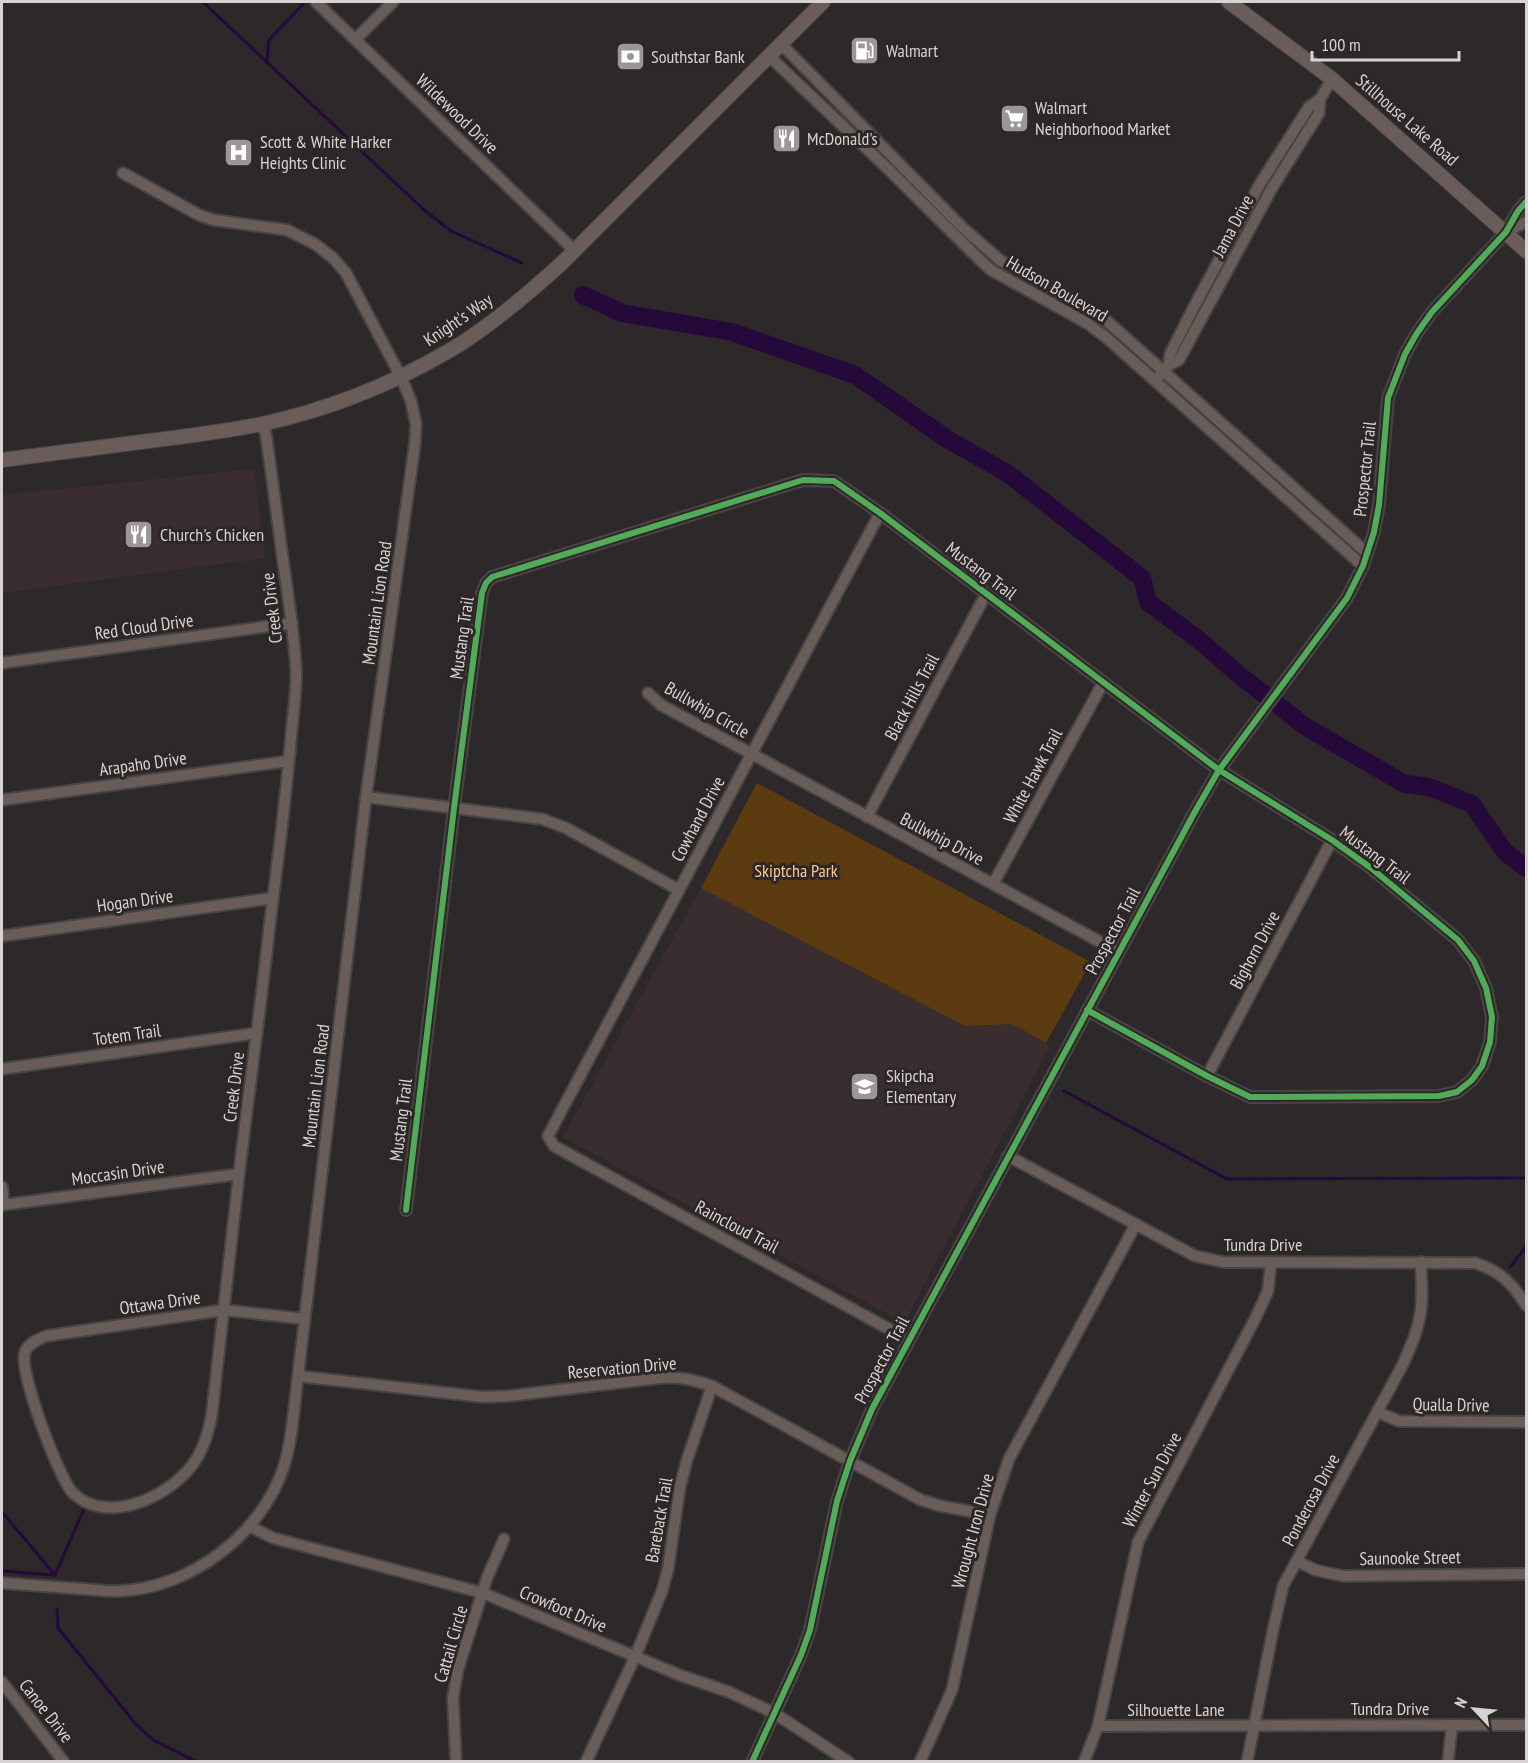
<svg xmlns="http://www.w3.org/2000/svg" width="1528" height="1763" font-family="'PT Sans Narrow',sans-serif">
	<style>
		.built { fill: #3a2d2f }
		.green { fill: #5c3b10 }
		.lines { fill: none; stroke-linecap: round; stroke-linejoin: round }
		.stream { stroke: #26093b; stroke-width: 3 }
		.river { stroke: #26093b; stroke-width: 18 }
		.minor-casing { stroke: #474445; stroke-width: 14 }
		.major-casing { stroke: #474445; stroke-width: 16 }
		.minor { stroke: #685d59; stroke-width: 10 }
		.major { stroke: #6a5c59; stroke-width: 14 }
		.cycleway-casing { stroke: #2e2728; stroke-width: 10 }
		.cycleway { stroke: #51ab58; stroke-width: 6 }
		.labels { text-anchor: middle; stroke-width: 6; stroke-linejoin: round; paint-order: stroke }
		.poi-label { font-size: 18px; fill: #d7d2d3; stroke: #2e2728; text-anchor: start }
		.street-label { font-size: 18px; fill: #d7d2d3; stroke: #2e2728 }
		.park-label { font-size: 18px; fill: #fbc891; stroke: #2e2728 }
	</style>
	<rect width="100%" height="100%" fill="#2d2829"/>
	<!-- built -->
	<g class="built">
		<path d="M 254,469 L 265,558 L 2,593 L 2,495 Z"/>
		<path d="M 701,888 L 965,1026 L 1012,1024 L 1050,1046 L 904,1323 L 563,1137 Z"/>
	</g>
	<!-- green -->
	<path class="green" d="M 757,783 L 1091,962 L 1046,1043 L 1012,1024 L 965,1026 L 701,888 Z"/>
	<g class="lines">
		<!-- stream -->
		<g class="stream">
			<path d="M 203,2 L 423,209 L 451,231 L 522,263"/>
			<path d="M 267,61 L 269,40 L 303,4"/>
			<path d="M 1064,1091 L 1227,1179 L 1526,1178"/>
			<path d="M 1510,1267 L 1526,1247"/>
			<path d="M 2,1512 L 55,1575"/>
			<path d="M 2,1571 L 55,1575"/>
			<path d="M 55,1575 L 84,1509"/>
			<path d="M 57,1609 L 58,1628 L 135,1723 L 153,1740 L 197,1762"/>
		</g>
		<!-- river -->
		<path class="river" d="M 583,295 L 622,313 L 732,332 L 855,375 L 947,439 L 1007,473 L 1142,578 L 1148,602 L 1199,640 L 1238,674 L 1306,727 L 1405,784 L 1429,787 L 1472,804 L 1505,852 L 1526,868"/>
		<defs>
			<g id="minor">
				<path d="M 316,2 L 575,251"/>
				<path d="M 356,39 L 393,2"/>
				<path d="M 781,44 L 963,228 L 1001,261 L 1071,298 L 1107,321 L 1367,553"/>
				<path d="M 769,56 L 886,167 L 980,260 L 991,270 L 1087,323 L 1108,339 L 1363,566"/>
				<path d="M 1506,232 L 1526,222"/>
				<path d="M 1169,365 L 1170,354 L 1196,303 L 1260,184 L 1309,107 L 1320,99"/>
				<path d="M 1159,376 L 1169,365 L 1179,360 L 1272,188 L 1319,113 L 1320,99 L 1332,79"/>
				<path d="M 264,423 C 271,466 276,510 282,553 C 287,591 294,630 296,669 C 297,691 293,715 291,737 C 286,799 278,860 270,922 C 261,1006 249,1090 239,1174 C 230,1254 221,1334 212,1413 C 209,1431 203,1450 193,1464 C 169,1497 107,1526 73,1493 C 59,1479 18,1370 25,1352 C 28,1343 39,1339 46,1336 L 224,1310 L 305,1319"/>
				<path d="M 880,513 L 548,1136 L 554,1146 L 909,1340"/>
				<path d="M 2,663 L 292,623"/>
				<path d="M 648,693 L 661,705 L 1119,952"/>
				<path d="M 366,797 L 542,819 L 566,828 L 679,890"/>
				<path d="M 2,800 L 289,761"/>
				<path d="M 867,817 L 986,594"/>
				<path d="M 993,884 L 1103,683"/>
				<path d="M 2,936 L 273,898"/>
				<path d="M 2,1069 L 257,1033"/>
				<path d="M 1207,1076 L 1332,840"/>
				<path d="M 1008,1156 L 1195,1256 L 1223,1262 L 1475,1263 C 1500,1271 1512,1283 1526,1305"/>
				<path d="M 2,1187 L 4,1205"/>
				<path d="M 2,1205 L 239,1174"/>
				<path d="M 406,1210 L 454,808 L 482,593 L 486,583 L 492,577 L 803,480 L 834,481 L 880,513 L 1219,770 L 1332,840 L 1371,868 L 1458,940 L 1474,961 L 1486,988 L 1492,1017 L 1490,1042 L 1482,1066 L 1472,1080 L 1457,1092 L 1439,1096 L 1250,1097 L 1207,1076 L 1087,1010"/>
				<path d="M 298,1376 L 483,1397 L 508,1396 L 659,1378 C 679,1376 694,1380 712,1386 L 921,1500 L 941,1506 L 990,1515"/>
				<path d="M 1377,1412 L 1399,1421 L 1526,1422"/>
				<path d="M 249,1526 L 273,1538 L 483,1593 L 682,1676 L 729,1692 L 774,1713 L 849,1762"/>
				<path d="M 1297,1561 L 1315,1570 L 1343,1576 L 1526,1574"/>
				<path d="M 2,1583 C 29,1585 56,1587 83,1589 C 95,1590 108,1592 120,1591 C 191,1588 262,1534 284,1466 C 293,1437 294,1405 298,1376 L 366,797 L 415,443 L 416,424 L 411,401 L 401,377 L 346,273 L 333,258 L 315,244 L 287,230 L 214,220 L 199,215 L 123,173"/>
				<path d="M 2,1682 L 64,1762"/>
				<path d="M 1098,1726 L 1526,1725"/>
				<path d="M 456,1762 L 453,1698 L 458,1669 L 487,1578 L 504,1539"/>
				<path d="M 586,1762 L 635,1657 L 662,1591 L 668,1569 L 680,1487 L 687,1460 L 712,1386"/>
				<path d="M 752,1762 L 801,1655 L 810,1630 L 837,1501 L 850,1461 L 872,1409 L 1197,808 L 1219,770 L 1347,598 L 1363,566 L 1374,532 L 1379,505 L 1388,398 L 1405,354 L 1417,333 L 1432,312 L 1506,232 L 1518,211 L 1526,202"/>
				<path d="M 920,1762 L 952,1690 L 990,1515 L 1009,1459 L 1136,1224"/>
				<path d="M 1084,1762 L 1098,1726 L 1138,1542 L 1255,1319 L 1268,1291 L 1271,1262"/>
				<path d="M 1247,1762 L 1273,1630 L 1283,1586 L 1402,1366 C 1409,1351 1416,1336 1419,1320 C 1424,1301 1421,1281 1421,1262"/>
				<path d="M 1448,1762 L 1452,1725"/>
			</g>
			<g id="major">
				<path d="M 1229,2 L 1332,79 L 1526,251"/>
				<path d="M 2,460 C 48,454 94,448 141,442 C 182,437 222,432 262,424 C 326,410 390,385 447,352 C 487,329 528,294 562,263 L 823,2"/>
			</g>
		</defs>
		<!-- minor casing -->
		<use href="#minor" class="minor-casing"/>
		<!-- major casing -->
		<use href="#major" class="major-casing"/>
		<!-- minor -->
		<use href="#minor" class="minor"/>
		<!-- major -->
		<use href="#major" class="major"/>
		<defs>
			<g id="cycleway">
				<path d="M 406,1210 L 454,808 L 482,593 L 486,583 L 492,577 L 803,480 L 834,481 L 880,513 L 1219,770 L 1332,840 L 1371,868 L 1458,940 L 1474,961 L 1486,988 L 1492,1017 L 1490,1042 L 1482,1066 L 1472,1080 L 1457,1092 L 1439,1096 L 1250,1097 L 1207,1076 L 1087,1010"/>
				<path d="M 752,1762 L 801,1655 L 810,1630 L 837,1501 L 850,1461 L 872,1409 L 1197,808 L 1219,770 L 1347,598 L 1363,566 L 1374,532 L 1379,505 L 1388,398 L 1405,354 L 1417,333 L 1432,312 L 1506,232 L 1518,211 L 1526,202"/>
			</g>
		</defs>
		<!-- cycleway casing -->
		<use href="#cycleway" class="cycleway-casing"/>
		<!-- cycleway -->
		<use href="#cycleway" class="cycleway"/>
	</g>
	<!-- icons -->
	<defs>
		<symbol id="fuel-square" viewBox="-11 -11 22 22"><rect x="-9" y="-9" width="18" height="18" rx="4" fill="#9c9698" stroke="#2e2728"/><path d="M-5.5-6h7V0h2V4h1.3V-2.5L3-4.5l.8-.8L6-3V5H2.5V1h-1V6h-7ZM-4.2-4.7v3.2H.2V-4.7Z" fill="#fff"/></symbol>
		<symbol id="bank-square" viewBox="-11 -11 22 22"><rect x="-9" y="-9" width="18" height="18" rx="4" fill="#9c9698" stroke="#2e2728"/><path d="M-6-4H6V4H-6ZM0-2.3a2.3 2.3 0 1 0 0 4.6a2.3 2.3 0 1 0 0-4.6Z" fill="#fff"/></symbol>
		<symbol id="supermarket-square" viewBox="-11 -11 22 22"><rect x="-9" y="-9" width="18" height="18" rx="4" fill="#9c9698" stroke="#2e2728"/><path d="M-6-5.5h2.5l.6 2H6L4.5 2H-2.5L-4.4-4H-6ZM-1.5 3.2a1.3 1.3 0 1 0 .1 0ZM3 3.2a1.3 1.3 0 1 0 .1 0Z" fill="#fff"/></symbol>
		<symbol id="restaurant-square" viewBox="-11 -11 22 22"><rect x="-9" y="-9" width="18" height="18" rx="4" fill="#9c9698" stroke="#2e2728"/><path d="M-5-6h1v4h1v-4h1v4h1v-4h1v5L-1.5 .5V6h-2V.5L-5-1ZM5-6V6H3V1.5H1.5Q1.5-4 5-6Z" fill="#fff"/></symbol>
		<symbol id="hospital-square" viewBox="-11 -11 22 22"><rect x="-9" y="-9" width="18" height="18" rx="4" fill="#9c9698" stroke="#2e2728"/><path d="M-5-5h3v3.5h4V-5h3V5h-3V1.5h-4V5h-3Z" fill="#fff"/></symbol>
		<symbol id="school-square" viewBox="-11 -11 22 22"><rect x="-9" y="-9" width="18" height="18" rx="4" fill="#9c9698" stroke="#2e2728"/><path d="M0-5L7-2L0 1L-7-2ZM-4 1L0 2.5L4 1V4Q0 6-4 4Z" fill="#fff"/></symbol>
	</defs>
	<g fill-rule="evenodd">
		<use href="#fuel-square" x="848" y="34" width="33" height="33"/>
		<use href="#bank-square" x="614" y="40" width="33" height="33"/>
		<use href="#supermarket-square" x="998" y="102" width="33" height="33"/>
		<use href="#restaurant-square" x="770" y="122" width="33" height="33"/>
		<use href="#hospital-square" x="222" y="136" width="33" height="33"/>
		<use href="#restaurant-square" x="122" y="518" width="33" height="33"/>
		<use href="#school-square" x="848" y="1070" width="33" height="33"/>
	</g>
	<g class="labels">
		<!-- poi labels -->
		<g class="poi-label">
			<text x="886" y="57">Walmart</text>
			<text x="651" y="63">Southstar Bank</text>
			<text x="1035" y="114">Walmart<tspan x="1035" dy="21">Neighborhood Market</tspan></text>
			<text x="807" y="145">McDonald's</text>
			<text x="260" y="148">Scott &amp; White Harker<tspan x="260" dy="21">Heights Clinic</tspan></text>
			<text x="160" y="541">Church's Chicken</text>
			<text x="886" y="1082">Skipcha<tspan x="886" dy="21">Elementary</tspan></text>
		</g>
		<!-- street labels -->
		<g class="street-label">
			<text transform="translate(457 114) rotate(44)" y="6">Wildewood Drive</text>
			<text transform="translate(1407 120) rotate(41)" y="6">Stillhouse Lake Road</text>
			<text transform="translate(1233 226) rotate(-62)" y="6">Jama Drive</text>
			<text transform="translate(1057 289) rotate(30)" y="6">Hudson Boulevard</text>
			<text transform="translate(458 320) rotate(-34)" y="6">Knight's Way</text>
			<text transform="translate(1365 469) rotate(-84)" y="6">Prospector Trail</text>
			<text transform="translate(981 571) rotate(37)" y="6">Mustang Trail</text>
			<text transform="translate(377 603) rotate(-82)" y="6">Mountain Lion Road</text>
			<text transform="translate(272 608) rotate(-97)" y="6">Creek Drive</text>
			<text transform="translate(144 627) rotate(-8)" y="6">Red Cloud Drive</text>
			<text transform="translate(462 638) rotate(-82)" y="6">Mustang Trail</text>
			<text transform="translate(912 697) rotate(-62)" y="6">Black Hills Trail</text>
			<text transform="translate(707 710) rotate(30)" y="6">Bullwhip Circle</text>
			<text transform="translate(143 764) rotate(-8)" y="6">Arapaho Drive</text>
			<text transform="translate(1033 776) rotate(-62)" y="6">White Hawk Trail</text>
			<text transform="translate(698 819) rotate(-62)" y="6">Cowhand Drive</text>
			<text transform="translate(942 839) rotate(28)" y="6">Bullwhip Drive</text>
			<text transform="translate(1375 855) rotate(37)" y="6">Mustang Trail</text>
			<text transform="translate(135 901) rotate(-8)" y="6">Hogan Drive</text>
			<text transform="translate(1113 931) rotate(-62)" y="6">Prospector Trail</text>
			<text transform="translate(1255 950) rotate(-62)" y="6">Bighorn Drive</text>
			<text transform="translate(127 1035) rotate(-8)" y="6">Totem Trail</text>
			<text transform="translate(316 1086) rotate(-83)" y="6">Mountain Lion Road</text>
			<text transform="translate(234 1087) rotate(-83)" y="6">Creek Drive</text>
			<text transform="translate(401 1120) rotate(-83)" y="6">Mustang Trail</text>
			<text transform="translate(118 1173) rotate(-8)" y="6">Moccasin Drive</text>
			<text transform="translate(737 1227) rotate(28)" y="6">Raincloud Trail</text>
			<text x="1263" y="1251">Tundra Drive</text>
			<text transform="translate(160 1303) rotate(-8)" y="6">Ottawa Drive</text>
			<text transform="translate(882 1360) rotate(-62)" y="6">Prospector Trail</text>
			<text transform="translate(622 1368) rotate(-5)" y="6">Reservation Drive</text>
			<text transform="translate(1451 1405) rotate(1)" y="6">Qualla Drive</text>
			<text transform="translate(1152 1480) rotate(-62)" y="6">Winter Sun Drive</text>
			<text transform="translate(1311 1500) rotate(-62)" y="6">Ponderosa Drive</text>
			<text transform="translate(659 1520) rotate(-80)" y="6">Bareback Trail</text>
			<text transform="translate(973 1531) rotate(-75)" y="6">Wrought Iron Drive</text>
			<text transform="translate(1410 1558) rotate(-1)" y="6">Saunooke Street</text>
			<text transform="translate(563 1609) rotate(23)" y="6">Crowfoot Drive</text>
			<text transform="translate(451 1644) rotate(-74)" y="6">Cattail Circle</text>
			<text x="1390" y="1715">Tundra Drive</text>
			<text x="1176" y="1716">Silhouette Lane</text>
			<text transform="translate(46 1711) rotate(52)" y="6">Canoe Drive</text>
		</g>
		<!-- park labels -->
		<g class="park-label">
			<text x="796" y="877">Skiptcha Park</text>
		</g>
	</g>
	<!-- border -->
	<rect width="1528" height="1763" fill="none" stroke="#d7d2d3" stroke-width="6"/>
	<!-- north arrow -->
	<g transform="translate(1474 1709) rotate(296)" stroke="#2e2728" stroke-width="4.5" paint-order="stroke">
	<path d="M0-4.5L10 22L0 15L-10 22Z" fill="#d7d2d3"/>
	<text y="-9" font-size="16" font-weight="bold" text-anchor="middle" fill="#d7d2d3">N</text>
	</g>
	<!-- scale -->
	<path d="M1312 51v9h147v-9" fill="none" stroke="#d7d2d3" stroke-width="3"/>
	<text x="1321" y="51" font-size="18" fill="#d7d2d3" stroke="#2e2728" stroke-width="4.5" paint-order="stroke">100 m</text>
</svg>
